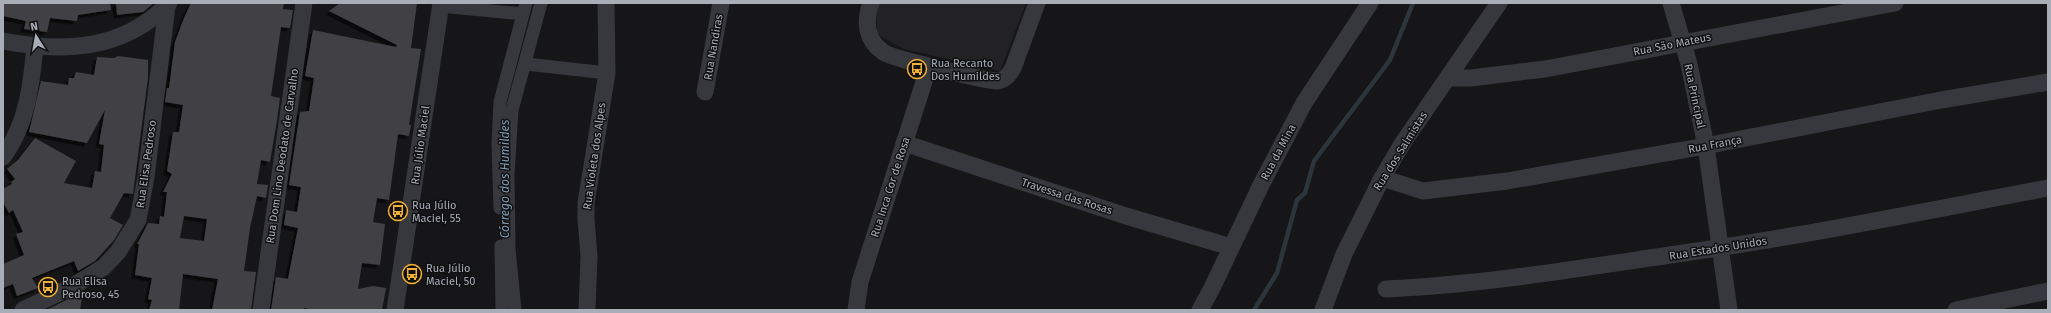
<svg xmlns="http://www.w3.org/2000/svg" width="2051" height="313" font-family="'Fira Sans',sans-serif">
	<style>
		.built { fill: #222225 }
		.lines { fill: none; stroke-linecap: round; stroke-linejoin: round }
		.stream { stroke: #2c353c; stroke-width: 4.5 }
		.building { fill: #404145; fill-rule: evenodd; filter: url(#shadow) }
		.pedestrian { stroke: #37383d; stroke-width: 13 }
		.minor { stroke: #37383d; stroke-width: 17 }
		.labels { text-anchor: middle; stroke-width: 3; stroke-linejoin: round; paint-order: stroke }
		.street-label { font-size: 11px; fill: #a8adb8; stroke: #111113 }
		.poi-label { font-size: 11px; fill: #a8adb8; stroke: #111113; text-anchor: start }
		.water-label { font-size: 12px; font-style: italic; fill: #7f9bb3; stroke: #111113 }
	</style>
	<defs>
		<filter id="shadow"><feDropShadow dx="-3.5" dy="3.5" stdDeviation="0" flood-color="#0009"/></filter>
	</defs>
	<rect width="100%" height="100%" fill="#161618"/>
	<!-- built -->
	<path class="built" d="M 878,3 L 1026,3 L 1000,71 L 904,49 L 877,34 L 876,7 Z"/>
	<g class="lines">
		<!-- stream -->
		<path class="stream" d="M 1254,310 L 1277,273 L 1297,200 L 1305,193 L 1314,161 L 1390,60 L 1413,3"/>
	</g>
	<!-- building -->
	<g class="building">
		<path d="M 3,3 L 110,3 L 111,10 L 78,15 L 77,21 L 50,18 L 47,32 L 24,29 L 26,21 L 3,16 Z"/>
		<path d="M 116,3 L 154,3 L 143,12 L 117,15 Z"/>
		<path d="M 191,3 L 284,3 L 283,9 L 293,10 L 290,28 L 281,27 L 271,96 L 280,98 L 277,120 L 270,162 L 261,160 L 257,184 L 268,185 L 266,198 L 257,196 L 250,228 L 244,271 L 256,272 L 251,310 L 212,310 L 218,279 L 183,274 L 179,310 L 149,310 L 152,300 L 148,299 L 152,278 L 135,275 L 139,244 L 137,244 L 142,235 L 148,223 L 159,224 L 160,216 L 164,217 L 167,192 L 163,192 L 172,174 L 167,171 L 173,132 L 179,132 L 183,105 L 165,102 L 167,88 L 169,88 L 175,42 L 184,18 ZM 184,216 L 207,219 L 204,241 L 180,238 Z"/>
		<path d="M 340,3 L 417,3 L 411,48 L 421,49 L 409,125 L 411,125 L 409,136 L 398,134 L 389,200 L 377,198 L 373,222 L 385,224 L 380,265 L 362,263 L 358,289 L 373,286 L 386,288 L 382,310 L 315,310 L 304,308 L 303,310 L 271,310 L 276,277 L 288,279 L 298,228 L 284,225 L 286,210 L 297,212 L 301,187 L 289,185 L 300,112 L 309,111 L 314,78 L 305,76 L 313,30 L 396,47 L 397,45 L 329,11 Z"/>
		<path d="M 118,56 L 148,60 L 148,77 L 133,194 L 124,193 L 110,218 L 123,225 L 114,240 L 95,261 L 78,271 L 74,261 L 32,278 L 38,288 L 17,296 L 13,284 L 3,288 L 3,264 L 24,255 L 16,234 L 23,232 L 13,210 L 9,213 L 3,202 L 3,189 L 12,184 L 11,182 L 15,179 L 7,169 L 18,160 L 35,138 L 76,161 L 64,183 L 92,188 L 95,171 L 101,172 L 104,145 L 99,144 L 105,110 L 87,143 L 29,132 L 41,81 L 68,85 L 69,78 L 74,78 L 76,72 L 94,75 L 97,57 L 114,58 Z"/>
		<path d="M 83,292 L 80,310 L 46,310 L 79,294 Z"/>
	</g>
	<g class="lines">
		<!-- pedestrian -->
		<g class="pedestrian">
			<path d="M 440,6 L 523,14"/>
			<path d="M 526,64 L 607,73"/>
			<path d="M 500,208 L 498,144 L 500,102 L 526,3"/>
			<path d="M 501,246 L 502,310"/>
			<path d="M 515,310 L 509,249 L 508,175 L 512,110 L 541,3"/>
		</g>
		<!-- minor -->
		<g class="minor">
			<path d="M 871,3 C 864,22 866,40 883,52 C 890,58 987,81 997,81 C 1005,80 1009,75 1013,68 L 1037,3"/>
			<path d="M 1671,3 L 1689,64 L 1706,146 L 1729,310"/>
			<path d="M 3,41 C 64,53 124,50 169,3"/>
			<path d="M 1448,78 L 1471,78 L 1545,69 L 1895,3"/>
			<path d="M 705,92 L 721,3"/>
			<path d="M 904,143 L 1126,216 L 1231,247"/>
			<path d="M 3,157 C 27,124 31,87 35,47"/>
			<path d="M 1382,178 L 1423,191 L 1507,181 L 1700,147 L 1941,100 L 2048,82"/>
			<path d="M 1386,289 C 1491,284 1593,266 1697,251 C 1814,234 1931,210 2048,188"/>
			<path d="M 23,310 L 75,285 L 104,267 L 118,252 L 138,220 L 146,177 L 167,6"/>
			<path d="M 261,310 L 304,3"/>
			<path d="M 395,310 L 441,3"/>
			<path d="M 587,310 L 589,256 L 586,219 L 586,203 L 607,73 L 606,3"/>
			<path d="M 856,310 L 860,282 L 929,66"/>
			<path d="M 1200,310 L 1212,288 L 1261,185 L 1304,103 L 1370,3"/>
			<path d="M 1323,310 L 1344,254 L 1382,178 L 1402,144 L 1499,3"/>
			<path d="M 1956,310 L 2048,291"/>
		</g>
	</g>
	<!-- icons -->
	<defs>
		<symbol id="bus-ring" viewBox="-11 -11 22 22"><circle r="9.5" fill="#111113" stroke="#f2b134" stroke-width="1.5"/><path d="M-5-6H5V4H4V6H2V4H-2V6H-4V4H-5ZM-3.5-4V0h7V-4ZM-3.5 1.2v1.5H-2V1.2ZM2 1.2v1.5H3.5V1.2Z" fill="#f2b134"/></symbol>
	</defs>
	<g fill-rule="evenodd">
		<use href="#bus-ring" x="906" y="58" width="22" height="22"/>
		<use href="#bus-ring" x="387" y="200" width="22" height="22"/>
		<use href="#bus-ring" x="401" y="263" width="22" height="22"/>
		<use href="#bus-ring" x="37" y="276" width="22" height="22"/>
	</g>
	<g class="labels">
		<!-- street labels -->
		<g class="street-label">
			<text transform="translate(1672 44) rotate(-11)" y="4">Rua São Mateus</text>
			<text transform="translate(713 47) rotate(-80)" y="4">Rua Nandiras</text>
			<text transform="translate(1695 96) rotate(78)" y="4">Rua Principal</text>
			<text transform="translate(1715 144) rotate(-11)" y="4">Rua França</text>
			<text transform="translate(420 145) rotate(-82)" y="4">Rua Júlio Maciel</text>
			<text transform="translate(1400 151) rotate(-58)" y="4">Rua dos Salmistas</text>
			<text transform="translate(1278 152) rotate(-62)" y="4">Rua da Mina</text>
			<text transform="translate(282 156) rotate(-82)" y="4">Rua Dom Lino Deodato de Carvalho</text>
			<text transform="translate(594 156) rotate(-82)" y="4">Rua Violeta dos Alpes</text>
			<text transform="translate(146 164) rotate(-82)" y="4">Rua Elisa Pedroso</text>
			<text transform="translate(890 187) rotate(-72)" y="4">Rua Inca Cor de Rosa</text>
			<text transform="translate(1067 196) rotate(18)" y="4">Travessa das Rosas</text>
			<text transform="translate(1718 248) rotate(-9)" y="4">Rua Estados Unidos</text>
		</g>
		<!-- poi labels -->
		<g class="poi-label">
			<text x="931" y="67">Rua Recanto<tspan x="931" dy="13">Dos Humildes</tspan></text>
			<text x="412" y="209">Rua Júlio<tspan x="412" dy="13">Maciel, 55</tspan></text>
			<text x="426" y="272">Rua Júlio<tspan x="426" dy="13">Maciel, 50</tspan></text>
			<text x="62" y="285">Rua Elisa<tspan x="62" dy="13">Pedroso, 45</tspan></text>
		</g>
		<!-- water labels -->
		<g class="water-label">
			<text transform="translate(505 179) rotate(-90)" y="4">Córrego dos Humildes</text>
		</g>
	</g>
	<!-- border -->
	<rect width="2051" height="313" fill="none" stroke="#a8adb8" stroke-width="8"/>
	<!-- north arrow -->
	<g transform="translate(36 36) rotate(349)" stroke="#111113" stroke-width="3" paint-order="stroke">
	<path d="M0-3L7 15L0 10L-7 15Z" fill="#a8adb8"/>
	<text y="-6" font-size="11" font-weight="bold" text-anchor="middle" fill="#a8adb8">N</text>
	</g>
</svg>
